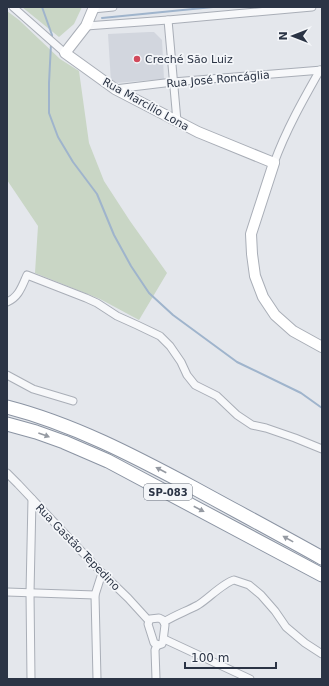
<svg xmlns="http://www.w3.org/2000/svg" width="329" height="686" font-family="'DejaVu Sans',sans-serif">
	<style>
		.built { fill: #d2d6de }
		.green { fill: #c9d6c5 }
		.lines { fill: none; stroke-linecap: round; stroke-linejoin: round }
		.stream { stroke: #9fb4cc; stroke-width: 2 }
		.street-casing { stroke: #a9aeb7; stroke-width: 9 }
		.secondary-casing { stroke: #a9aeb7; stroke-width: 12 }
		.highway-casing { stroke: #8b94a3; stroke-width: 15 }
		.street { stroke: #f7f8fa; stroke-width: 7 }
		.secondary { stroke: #fff; stroke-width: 10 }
		.highway { stroke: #fff; stroke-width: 13 }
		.oneway { fill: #959aa2 }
		.poi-dot { fill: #d1495b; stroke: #f4f6f9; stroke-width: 1.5 }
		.labels { text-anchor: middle; stroke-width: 3.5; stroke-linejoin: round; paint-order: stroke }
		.shield { fill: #f4f6f9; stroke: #676e7b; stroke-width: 1 }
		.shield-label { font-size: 10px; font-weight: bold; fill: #2b3445 }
		.poi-label { font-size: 11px; fill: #2b3445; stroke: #f4f6f9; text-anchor: start }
		.street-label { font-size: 11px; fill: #2b3445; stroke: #f4f6f9 }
	</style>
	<rect width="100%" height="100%" fill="#e4e7ec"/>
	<!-- built -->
	<path class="built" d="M 149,32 L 154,32 L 162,40 L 164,79 L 115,83 L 111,82 L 108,34 Z"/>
	<!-- green -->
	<g class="green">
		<path d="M 22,7 L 82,7 L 74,24 L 59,37 Z"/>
		<path d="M 7,11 L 19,20 L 60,59 L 79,71 L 89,143 L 104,181 L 130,221 L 167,273 L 139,320 L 100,299 L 35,273 L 38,226 L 7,180 Z"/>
	</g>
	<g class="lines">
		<!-- stream -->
		<g class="stream">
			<path d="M 42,7 L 52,35 L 52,39"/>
			<path d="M 102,18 L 213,7"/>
			<path d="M 51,44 L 49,83 L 49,113 L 58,137 L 73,162 L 97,194 L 114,235 L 131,266 L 149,293 L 173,315 L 237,362 L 301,393 L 322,408"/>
		</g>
		<defs>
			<g id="street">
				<path d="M 13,7 L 65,53"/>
				<path d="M 93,9 L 113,7"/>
				<path d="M 168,20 L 177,121"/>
				<path d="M 86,26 L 168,20 L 312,7"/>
				<path d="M 115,89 L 173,82 L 322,70"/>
				<path d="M 274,163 C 286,130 303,100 320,70"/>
				<path d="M 7,302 C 19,297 22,286 27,275 L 86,298 L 97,303 L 117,316 L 137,325 L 160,336 L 170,346 L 181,362 L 187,375 L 195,385 L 217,396 L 237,415 L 252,425 L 266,428 L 295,438 L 322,449"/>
				<path d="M 7,375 L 33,389 L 73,401"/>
				<path d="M 7,473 L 18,484 L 102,573 L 128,598 L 149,621"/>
				<path d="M 7,592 L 95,595"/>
				<path d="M 159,618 L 163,620 L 165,625 L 163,641 L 162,644 L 159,645 L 154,643 L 148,624 L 150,619 Z"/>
				<path d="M 164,622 C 175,615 187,611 198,605 C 208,599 223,583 234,580 L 249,585 L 261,595 L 275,611 L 286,627 L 305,643 L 322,654"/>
				<path d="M 164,639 L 250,679"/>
				<path d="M 31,679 L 30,593 L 32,499"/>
				<path d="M 97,679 L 95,595 L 102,573"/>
				<path d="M 156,679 L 155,650 L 157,645"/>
			</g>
			<path id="secondary" d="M 94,7 L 86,26 L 65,53 L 115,89 L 198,132 L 274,163 L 251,234 L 252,254 L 255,276 L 263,297 L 275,315 L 293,331 L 322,347"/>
			<g id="highway">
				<path d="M 7,407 C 73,424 134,456 194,488 C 236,511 279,534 322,558"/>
				<path d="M 7,424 L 36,432 L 64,442 L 108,461 L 322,575"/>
			</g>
		</defs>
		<!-- street casing -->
		<use href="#street" class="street-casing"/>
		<!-- secondary casing -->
		<use href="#secondary" class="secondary-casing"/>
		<!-- highway casing -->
		<use href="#highway" class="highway-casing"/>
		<!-- street -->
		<use href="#street" class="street"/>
		<!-- secondary -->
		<use href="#secondary" class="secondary"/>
		<!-- highway -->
		<use href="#highway" class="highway"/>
	</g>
	<!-- one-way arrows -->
	<defs><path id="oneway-solid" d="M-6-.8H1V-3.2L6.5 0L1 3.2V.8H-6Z"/></defs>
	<g class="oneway">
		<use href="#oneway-solid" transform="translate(44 435) rotate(20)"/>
		<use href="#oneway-solid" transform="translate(161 470) rotate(-152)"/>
		<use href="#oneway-solid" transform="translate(199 509) rotate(28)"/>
		<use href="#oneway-solid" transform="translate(288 539) rotate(-151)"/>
	</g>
	<!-- markers -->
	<circle class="poi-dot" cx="137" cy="59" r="4"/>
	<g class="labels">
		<!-- shield labels -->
		<rect class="shield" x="144" y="484" width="48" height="16" rx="3"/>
		<g class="shield-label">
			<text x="168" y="496">SP-083</text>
		</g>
		<!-- poi labels -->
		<g class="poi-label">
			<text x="145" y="63">Creché São Luiz</text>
		</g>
		<!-- street labels -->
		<g class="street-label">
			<text transform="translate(218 79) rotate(-5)" y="4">Rua José Roncáglia</text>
			<text transform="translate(146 104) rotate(29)" y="4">Rua Marcílio Lona</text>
			<text transform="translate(78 547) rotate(46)" y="4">Rua Gastão Tepedino</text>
		</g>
	</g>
	<!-- border -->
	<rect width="329" height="686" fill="none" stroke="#2b3445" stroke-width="16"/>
	<!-- north arrow -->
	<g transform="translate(293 36) rotate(270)" stroke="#f4f6f9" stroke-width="3" paint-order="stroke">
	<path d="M0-3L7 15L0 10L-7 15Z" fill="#2b3445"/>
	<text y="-6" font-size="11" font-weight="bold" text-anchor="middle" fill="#2b3445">N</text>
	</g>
	<!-- scale -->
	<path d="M185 662v6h91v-6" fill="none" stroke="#2b3445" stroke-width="2"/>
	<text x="191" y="662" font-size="12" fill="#2b3445" stroke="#f4f6f9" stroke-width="3" paint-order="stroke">100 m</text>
</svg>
